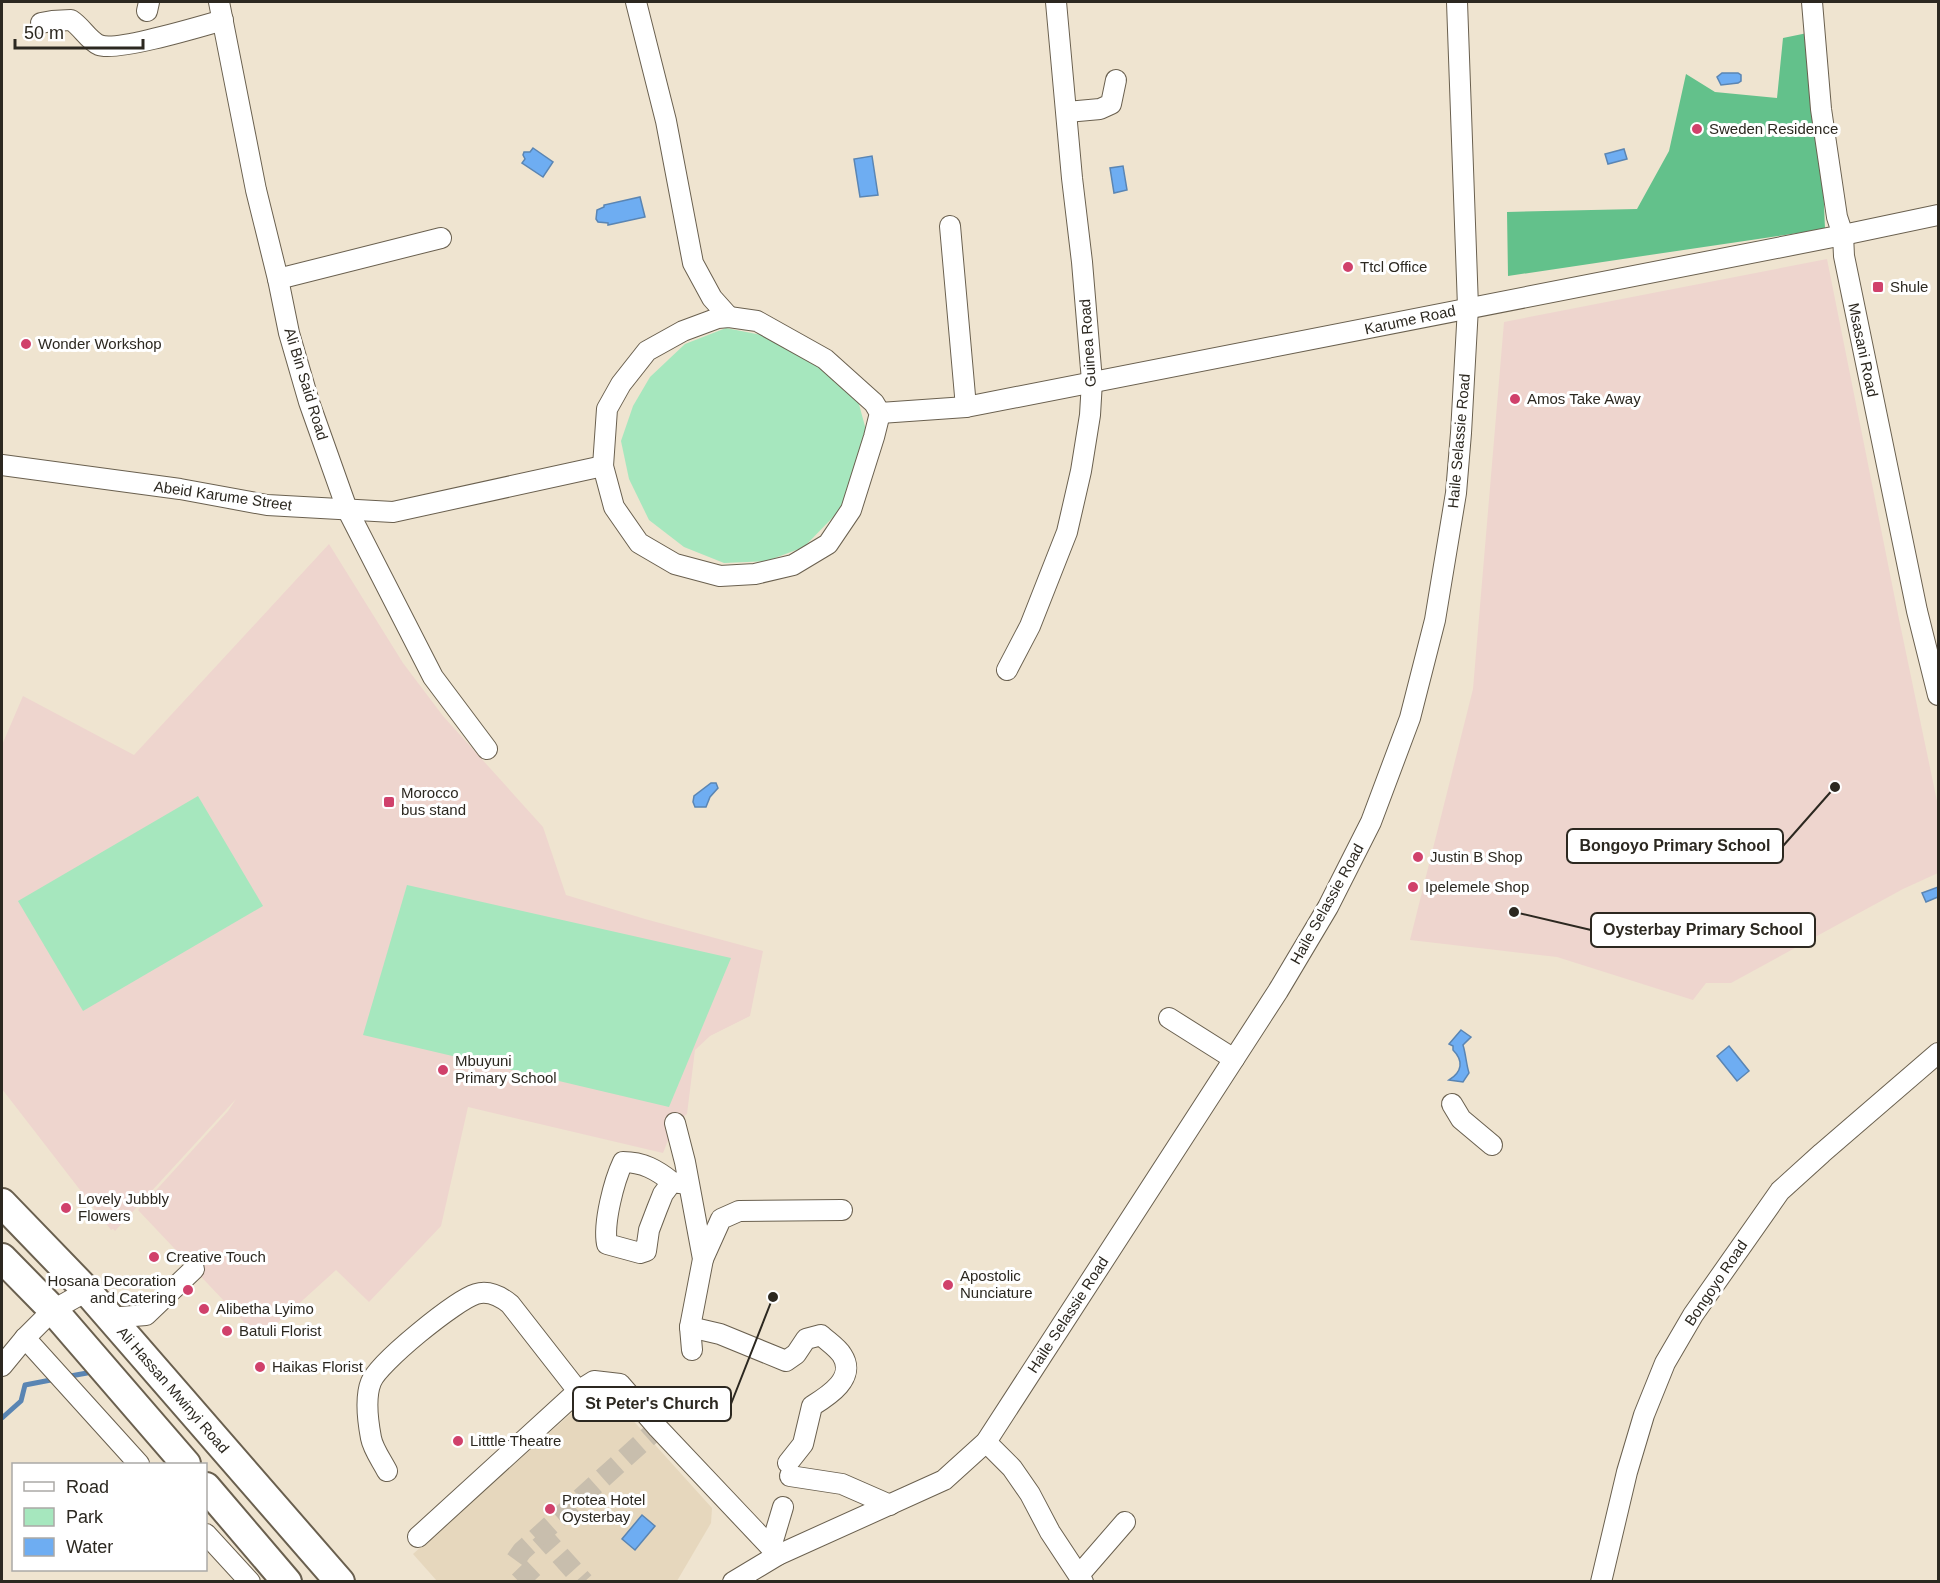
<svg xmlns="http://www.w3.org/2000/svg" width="1940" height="1583" font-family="Arial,sans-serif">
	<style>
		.built { fill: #e6d7bd }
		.education { fill: #eed5ce }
		.green { fill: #a6e7be }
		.forest { fill: #63c18b }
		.water { fill: #6eadf2; stroke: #5a85b3; stroke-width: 1.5 }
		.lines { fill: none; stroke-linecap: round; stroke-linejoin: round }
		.stream { stroke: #5a85b3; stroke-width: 5 }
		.minor-tunnel { stroke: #c8bead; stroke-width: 20; stroke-dasharray: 20 10; stroke-linecap: butt }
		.minor-casing { stroke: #6a604f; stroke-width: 22 }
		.highway-casing { stroke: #6a604f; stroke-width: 32 }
		.minor { stroke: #fff; stroke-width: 20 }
		.highway { stroke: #fff; stroke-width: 28 }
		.poi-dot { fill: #d0416b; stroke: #fff; stroke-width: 2 }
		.labels { text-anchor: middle; stroke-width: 6; stroke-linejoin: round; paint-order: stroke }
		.poi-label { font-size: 15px; fill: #2c2820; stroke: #fff; text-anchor: start }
		.street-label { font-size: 15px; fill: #2c2820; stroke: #fff }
		.leader { fill: none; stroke: #2c2820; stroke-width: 2 }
		.callout-dot { fill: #2c2820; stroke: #fff; stroke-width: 2 }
		.callout { fill: #fff; stroke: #2c2820; stroke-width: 2 }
		.callout-label { font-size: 16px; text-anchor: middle; font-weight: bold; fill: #2c2820 }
	</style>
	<rect width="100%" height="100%" fill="#efe4d0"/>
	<!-- built -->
	<path class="built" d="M 602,1386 L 712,1508 L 711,1523 L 677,1581 L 437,1581 L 413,1554 Z"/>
	<!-- education -->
	<g class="education">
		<path d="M 1827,259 L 1900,624 L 1938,806 L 1938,873 L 1903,889 L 1731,983 L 1706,983 L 1693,1000 L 1557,957 L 1410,940 L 1473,689 L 1504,322 Z"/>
		<path d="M 329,544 L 403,663 L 443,716 L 543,827 L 566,895 L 645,919 L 763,951 L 750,1016 L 710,1036 L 695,1050 L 687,1114 L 675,1123 L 663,1153 L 468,1107 L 441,1226 L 369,1302 L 336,1270 L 260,1339 L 138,1210 L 228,1111 L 236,1099 L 115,1231 L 113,1229 L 111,1230 L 2,1089 L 2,745 L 23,696 L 134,755 Z"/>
	</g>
	<!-- green -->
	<g class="green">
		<path d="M 726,328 L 766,336 L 810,358 L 857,397 L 866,430 L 857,470 L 839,511 L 804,547 L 767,561 L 724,563 L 684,547 L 649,520 L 629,479 L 621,441 L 633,406 L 650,377 L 685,344 Z"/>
		<path d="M 198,796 L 263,906 L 83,1011 L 18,901 Z"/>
		<path d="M 407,885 L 731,958 L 669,1107 L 363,1035 Z"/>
	</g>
	<!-- forest -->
	<path class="forest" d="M 1817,31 L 1825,229 L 1508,276 L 1507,212 L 1637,209 L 1669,151 L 1686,74 L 1715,92 L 1777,98 L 1783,38 Z"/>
	<!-- water -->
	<g class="water">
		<path d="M 1722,73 L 1738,73 L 1741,75 L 1741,81 L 1738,83 L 1721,85 L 1717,77 Z"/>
		<path d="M 533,148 L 553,162 L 543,177 L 522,163 L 525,159 L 523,155 L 524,152 L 530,152 Z"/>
		<path d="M 1624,149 L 1627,159 L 1608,164 L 1605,154 Z"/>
		<path d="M 872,156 L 878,195 L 860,197 L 854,159 Z"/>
		<path d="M 1123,166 L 1127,190 L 1114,193 L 1110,168 Z"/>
		<path d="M 640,197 L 645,217 L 608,225 L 608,223 L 598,222 L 596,219 L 597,210 L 604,207 L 604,205 Z"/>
		<path d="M 711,783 L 716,783 L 718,788 L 710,797 L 706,807 L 695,807 L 693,802 L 694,796 Z"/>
		<path d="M 1938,887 L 1938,897 L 1926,902 L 1922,893 Z"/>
		<path d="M 1461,1030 L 1471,1037 L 1463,1045 C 1466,1055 1466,1063 1469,1073 L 1463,1082 L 1449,1080 C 1462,1072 1464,1061 1453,1050 L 1453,1046 L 1449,1044 Z"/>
		<path d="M 1729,1046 L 1749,1071 L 1737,1081 L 1717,1056 Z"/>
		<path d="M 642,1515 L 655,1526 L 635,1550 L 622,1539 Z"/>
	</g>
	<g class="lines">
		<!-- stream -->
		<g class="stream">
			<path d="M 65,1377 L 87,1373"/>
			<path d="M 2,1418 L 21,1401 L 25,1385 L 56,1379"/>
		</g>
		<!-- minor-tunnel -->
		<g class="minor-tunnel">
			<path d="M 540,1533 L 584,1582"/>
			<path d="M 533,1582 L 514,1562 L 522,1551 L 658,1428"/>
		</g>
		<defs>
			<g id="minor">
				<path d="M 219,2 L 256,190 L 278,279 L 289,333 L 309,402 L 347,509 L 433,677 L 487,749"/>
				<path d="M 636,2 L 666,121 L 693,263 L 712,298 L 729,317"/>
				<path d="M 1812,2 L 1821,109 L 1837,217 L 1843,235 L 1844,256 L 1917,611 L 1938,695"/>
				<path d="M 147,11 L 149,2"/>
				<path d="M 41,23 L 52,21 L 71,20 C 82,27 88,40 99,45 C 116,52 202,26 223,20"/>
				<path d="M 1067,112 L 1100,109 L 1111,104 L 1116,80"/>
				<path d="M 950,226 L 966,407"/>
				<path d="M 278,279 L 441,238"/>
				<path d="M 729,317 L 757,321 L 825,359 L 874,403 L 880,413 L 874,437 L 851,510 L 828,544 L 793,565 L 755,574 L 720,576 L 675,564 L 639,543 L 614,507 L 603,466 L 607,409 L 621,384 L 647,351 L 683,331 L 718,318 Z"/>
				<path d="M 880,413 L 966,407 L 1843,235 L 1938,215"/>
				<path d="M 2,465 L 180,489 L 267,505 L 393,512 L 603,466"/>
				<path d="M 1007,670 L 1030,626 L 1067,532 L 1081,471 L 1090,415 L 1092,381 L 1082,262 L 1072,178 L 1056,2"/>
				<path d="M 1169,1018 L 1234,1059"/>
				<path d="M 1452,1104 L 1461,1119 L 1492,1145"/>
				<path d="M 675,1123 L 685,1162 L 703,1259 L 690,1327 L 692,1350"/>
				<path d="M 672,1182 C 657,1170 643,1162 623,1162 C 614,1181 603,1223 607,1244 L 640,1253 L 646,1251 L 649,1230 L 657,1209 L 663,1194 L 672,1182 L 688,1184"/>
				<path d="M 703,1259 L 721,1219 L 739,1211 L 842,1210"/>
				<path d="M 109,1318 L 146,1315 L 194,1269"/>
				<path d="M 690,1327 L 720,1334 L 786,1361 L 796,1354 L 806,1339 L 821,1335 C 827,1341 837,1347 842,1355 C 857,1378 828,1396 812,1406 L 803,1444 L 788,1463"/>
				<path d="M 25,1338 L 139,1464"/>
				<path d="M 2,1366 L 25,1338 L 53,1310 L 87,1291"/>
				<path d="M 986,1442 L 1012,1468 L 1030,1494 L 1050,1532 L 1083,1582"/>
				<path d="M 387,1471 C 382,1461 373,1449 371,1438 C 368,1422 365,1397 371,1382 C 378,1363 456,1300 476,1294 C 489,1290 500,1296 510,1304 L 578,1391"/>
				<path d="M 790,1476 L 842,1484 L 890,1505"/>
				<path d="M 206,1534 L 250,1582"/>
				<path d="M 418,1537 L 578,1391 L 594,1381 L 620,1384 L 658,1428 L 778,1555"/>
				<path d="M 771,1547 L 783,1507"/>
				<path d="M 1079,1575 L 1125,1522"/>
				<path d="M 733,1582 L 778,1555 L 944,1480 L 986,1442 L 1278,991 L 1328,907 L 1371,822 L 1410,718 L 1435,620 L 1456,493 L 1461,433 L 1468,307 L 1457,2"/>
				<path d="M 1601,1582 L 1627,1472 L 1644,1415 L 1665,1363 L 1693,1315 L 1780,1191 L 1822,1153 L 1938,1053"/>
			</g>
			<g id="highway">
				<path d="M 2,1203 L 87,1291 L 340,1582"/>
				<path d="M 2,1258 L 53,1310 L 186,1464"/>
				<path d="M 206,1487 L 287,1582"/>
			</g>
		</defs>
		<!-- minor casing -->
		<use href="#minor" class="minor-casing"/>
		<!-- highway casing -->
		<use href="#highway" class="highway-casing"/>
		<!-- minor -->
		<use href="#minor" class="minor"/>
		<!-- highway -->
		<use href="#highway" class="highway"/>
	</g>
	<!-- markers -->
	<g class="poi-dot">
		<circle cx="1697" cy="129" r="6"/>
		<circle cx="1348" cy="267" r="6"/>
		<rect x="1872" y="281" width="12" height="12" rx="3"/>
		<circle cx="26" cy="344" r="6"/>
		<circle cx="1515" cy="399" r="6"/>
		<rect x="383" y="796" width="12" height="12" rx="3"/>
		<circle cx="1418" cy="857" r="6"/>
		<circle cx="1413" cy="887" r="6"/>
		<circle cx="443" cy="1070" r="6"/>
		<circle cx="66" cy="1208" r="6"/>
		<circle cx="154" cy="1257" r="6"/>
		<circle cx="948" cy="1285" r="6"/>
		<circle cx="188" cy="1290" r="6"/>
		<circle cx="204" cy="1309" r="6"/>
		<circle cx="227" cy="1331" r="6"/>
		<circle cx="260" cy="1367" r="6"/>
		<circle cx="458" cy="1441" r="6"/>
		<circle cx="550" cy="1509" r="6"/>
	</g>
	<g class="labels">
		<!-- poi labels -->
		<g class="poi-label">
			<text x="1709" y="134">Sweden Residence</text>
			<text x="1360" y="272">Ttcl Office</text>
			<text x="1890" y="292">Shule</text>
			<text x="38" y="349">Wonder Workshop</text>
			<text x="1527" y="404">Amos Take Away</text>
			<text x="401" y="798">Morocco<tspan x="401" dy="17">bus stand</tspan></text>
			<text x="1430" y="862">Justin B Shop</text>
			<text x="1425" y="892">Ipelemele Shop</text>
			<text x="455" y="1066">Mbuyuni<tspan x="455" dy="17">Primary School</tspan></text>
			<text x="78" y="1204">Lovely Jubbly<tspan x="78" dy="17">Flowers</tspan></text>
			<text x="166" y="1262">Creative Touch</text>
			<text x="960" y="1281">Apostolic<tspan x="960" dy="17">Nunciature</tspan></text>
			<text x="176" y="1286" text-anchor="end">Hosana Decoration<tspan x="176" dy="17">and Catering</tspan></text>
			<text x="216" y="1314">Alibetha Lyimo</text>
			<text x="239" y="1336">Batuli Florist</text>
			<text x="272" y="1372">Haikas Florist</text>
			<text x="470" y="1446">Litttle Theatre</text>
			<text x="562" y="1505">Protea Hotel<tspan x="562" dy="17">Oysterbay</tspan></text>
		</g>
		<!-- street labels -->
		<g class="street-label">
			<text transform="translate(1410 320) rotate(-12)" y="5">Karume Road</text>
			<text transform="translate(1088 343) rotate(-94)" y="5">Guinea Road</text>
			<text transform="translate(1863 350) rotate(78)" y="5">Msasani Road</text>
			<text transform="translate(306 384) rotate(73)" y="5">Ali Bin Said Road</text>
			<text transform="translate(1459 441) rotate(-85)" y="5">Haile Selassie Road</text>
			<text transform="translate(223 496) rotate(8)" y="5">Abeid Karume Street</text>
			<text transform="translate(1327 904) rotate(-61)" y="5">Haile Selassie Road</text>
			<text transform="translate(1716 1283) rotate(-56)" y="5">Bongoyo Road</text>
			<text transform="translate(1068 1315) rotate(-57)" y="5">Haile Selassie Road</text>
			<text transform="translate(173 1390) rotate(49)" y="5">Ali Hassan Mwinyi Road</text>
		</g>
	</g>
	<!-- callouts -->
	<path class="leader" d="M1835 787L1783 846M1514 912L1591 930M773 1297L731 1404"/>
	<g class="callout-dot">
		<circle cx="1835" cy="787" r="6"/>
		<circle cx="1514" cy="912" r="6"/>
		<circle cx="773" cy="1297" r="6"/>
	</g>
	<g class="callout">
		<rect x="1567" y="829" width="216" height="34" rx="6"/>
		<rect x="1591" y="913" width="224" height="34" rx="6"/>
		<rect x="573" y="1387" width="158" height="34" rx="6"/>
	</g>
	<g class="callout-label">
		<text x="1675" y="851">Bongoyo Primary School</text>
		<text x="1703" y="935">Oysterbay Primary School</text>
		<text x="652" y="1409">St Peter's Church</text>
	</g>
	<!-- border -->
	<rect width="1940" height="1583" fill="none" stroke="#2c2820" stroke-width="6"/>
	<!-- legend -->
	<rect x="12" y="1463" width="195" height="108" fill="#ffffff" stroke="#aba9a6" stroke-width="1.5"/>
	<rect x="24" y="1482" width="30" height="9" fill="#ffffff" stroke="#aba9a6" stroke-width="1.5"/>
	<text x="66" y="1493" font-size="18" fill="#2c2820">Road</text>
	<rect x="24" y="1508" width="30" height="18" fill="#a6e7be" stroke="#aba9a6" stroke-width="1.5"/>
	<text x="66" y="1523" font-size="18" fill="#2c2820">Park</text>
	<rect x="24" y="1538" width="30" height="18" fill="#6eadf2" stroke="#aba9a6" stroke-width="1.5"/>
	<text x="66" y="1553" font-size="18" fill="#2c2820">Water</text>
	<!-- scale -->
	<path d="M15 39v9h128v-9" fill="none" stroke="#2c2820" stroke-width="3"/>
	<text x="24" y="39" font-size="18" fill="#2c2820" stroke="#ffffff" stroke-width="4.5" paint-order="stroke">50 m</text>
</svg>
